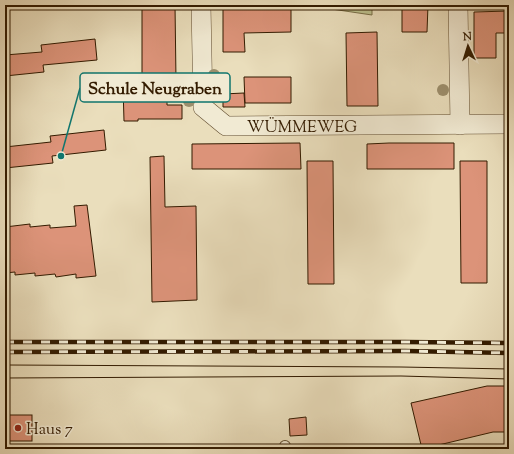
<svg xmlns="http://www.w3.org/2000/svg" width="514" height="454" font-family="'Sorts Mill Goudy',serif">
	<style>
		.green { fill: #bcc08d; stroke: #786e46 }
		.building { fill: #dc9379; stroke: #331b00 }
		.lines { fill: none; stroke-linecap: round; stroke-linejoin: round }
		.service-casing { stroke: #614c2f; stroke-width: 12 }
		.minor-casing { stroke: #614c2f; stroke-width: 20 }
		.service { stroke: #f1ead3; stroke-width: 10 }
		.minor { stroke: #f1ead3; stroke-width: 19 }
		.tram { stroke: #331b00; stroke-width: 1 }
		.rail-casing { stroke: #331b00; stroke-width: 4.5 }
		.rail { stroke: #f1ead3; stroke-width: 3; stroke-dasharray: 9; stroke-linecap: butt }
		.tree { fill: #9c8e6c }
		.poi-dot { fill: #8f2418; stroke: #f1ead3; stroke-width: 1.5 }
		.labels { text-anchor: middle; stroke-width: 3; stroke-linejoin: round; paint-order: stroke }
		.street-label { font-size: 16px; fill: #331b00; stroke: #f1ead3 }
		.poi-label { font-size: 16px; fill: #331b00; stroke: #f1ead3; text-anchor: start }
		.leader { fill: none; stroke: #0f766e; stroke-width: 1.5 }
		.callout-dot { fill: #0f766e; stroke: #f1ead3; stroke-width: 1.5 }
		.callout { fill: #f1ead3; stroke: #0f766e; stroke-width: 1.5 }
		.callout-label { font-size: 17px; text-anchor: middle; font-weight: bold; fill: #331b00 }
	</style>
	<rect width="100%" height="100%" fill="#eadebc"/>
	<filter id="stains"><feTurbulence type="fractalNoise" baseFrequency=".005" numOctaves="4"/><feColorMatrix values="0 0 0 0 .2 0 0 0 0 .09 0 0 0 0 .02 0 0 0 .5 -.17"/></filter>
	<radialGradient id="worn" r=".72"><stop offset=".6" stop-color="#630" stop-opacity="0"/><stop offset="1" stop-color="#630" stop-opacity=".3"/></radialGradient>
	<!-- green -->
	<path class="green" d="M 318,5 L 372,5 L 372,15 L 318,7 Z"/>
	<!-- building -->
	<g class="building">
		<path d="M 142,5 L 175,5 L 176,80 L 167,80 L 167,105 L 182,105 L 182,119 L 138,119 L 138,121 L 124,121 L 123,86 L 142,85 Z"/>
		<path d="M 402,5 L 428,5 L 427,32 L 402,32 Z"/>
		<path d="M 244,7 L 291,7 L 291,32 L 244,33 L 245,52 L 223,52 L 223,9 L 244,9 Z"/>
		<path d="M 509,11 L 509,33 L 496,33 L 496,58 L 474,58 L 474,12 Z"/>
		<path d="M 377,32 L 378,106 L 347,106 L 346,33 Z"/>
		<path d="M 95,39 L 97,60 L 43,65 L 44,72 L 5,76 L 5,55 L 42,52 L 41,45 Z"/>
		<path d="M 244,77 L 291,77 L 291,103 L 245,103 Z"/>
		<path d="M 244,93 L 245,107 L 223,107 L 223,94 Z"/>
		<path d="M 104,130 L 106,150 L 52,156 L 53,163 L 5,168 L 5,147 L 51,142 L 50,136 Z"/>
		<path d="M 300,143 L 301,169 L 192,169 L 192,144 Z"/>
		<path d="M 389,143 L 454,143 L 454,169 L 367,169 L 367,144 Z"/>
		<path d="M 164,156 L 165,207 L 196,206 L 197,300 L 152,302 L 150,157 Z"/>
		<path d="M 307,161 L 333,161 L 334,284 L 308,284 Z"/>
		<path d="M 460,161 L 487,161 L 487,283 L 461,283 Z"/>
		<path d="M 87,205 L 96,276 L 76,278 L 76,274 L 56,277 L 55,274 L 35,276 L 35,273 L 15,275 L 15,272 L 5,273 L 5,227 L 30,224 L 30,227 L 50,225 L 50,228 L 76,226 L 74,206 Z"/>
		<path d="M 487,386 L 509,386 L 509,432 L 493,432 L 422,449 L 411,403 Z"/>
		<rect x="5" y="415" width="27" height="26"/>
		<path d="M 306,417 L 307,435 L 290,436 L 289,419 Z"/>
	</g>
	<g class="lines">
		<defs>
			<path id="service" d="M 285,446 L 285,449"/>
			<g id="minor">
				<path d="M 201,5 L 203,107 L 226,126 L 509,124"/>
				<path d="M 458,5 L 460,125"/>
			</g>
		</defs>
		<!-- service casing -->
		<use href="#service" class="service-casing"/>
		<!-- minor casing -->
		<use href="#minor" class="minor-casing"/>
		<!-- service -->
		<use href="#service" class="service"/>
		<!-- minor -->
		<use href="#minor" class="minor"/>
		<!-- tram -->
		<g class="tram">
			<path d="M 5,365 L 401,367 L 509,369"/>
			<path d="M 5,378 L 401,376 L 509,379"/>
		</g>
		<defs>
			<g id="rail">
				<path d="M 5,342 L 405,342 L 509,343"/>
				<path d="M 5,352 L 405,351 L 509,353"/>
			</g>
		</defs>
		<!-- rail casing -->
		<use href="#rail" class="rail-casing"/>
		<!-- rail -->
		<use href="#rail" class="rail"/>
	</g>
	<!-- trees -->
	<g class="tree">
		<circle cx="214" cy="75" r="6"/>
		<circle cx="190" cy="79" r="6"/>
		<circle cx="443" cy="90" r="6"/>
		<circle cx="189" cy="101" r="6"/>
	</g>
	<!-- markers -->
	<circle class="poi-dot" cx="18" cy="428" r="4"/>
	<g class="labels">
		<!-- street labels -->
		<g class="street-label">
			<text x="302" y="132">WÜMMEWEG</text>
		</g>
		<!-- poi labels -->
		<g class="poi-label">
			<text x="26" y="434">Haus 7</text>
		</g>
	</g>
	<!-- callouts -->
	<path class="leader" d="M61 156L80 88"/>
	<circle class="callout-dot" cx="61" cy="156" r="4"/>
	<rect class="callout" x="80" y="73" width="150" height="29" rx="4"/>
	<g class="callout-label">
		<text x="155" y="94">Schule Neugraben</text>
	</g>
	<!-- margin -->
	<rect width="514" height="454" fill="none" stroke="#eadebc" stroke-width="20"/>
	<rect x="6" y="6" width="502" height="442" fill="none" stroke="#331b00" stroke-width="2"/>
	<rect x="10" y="10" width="494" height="434" fill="none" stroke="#331b00"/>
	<!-- north arrow -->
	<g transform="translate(468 46) rotate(356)" stroke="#f1ead3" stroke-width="3" paint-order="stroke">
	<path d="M0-3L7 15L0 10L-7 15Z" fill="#331b00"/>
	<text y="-6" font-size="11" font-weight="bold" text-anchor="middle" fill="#331b00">N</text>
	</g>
	<rect width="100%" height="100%" filter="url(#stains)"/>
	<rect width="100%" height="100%" fill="url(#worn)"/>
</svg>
